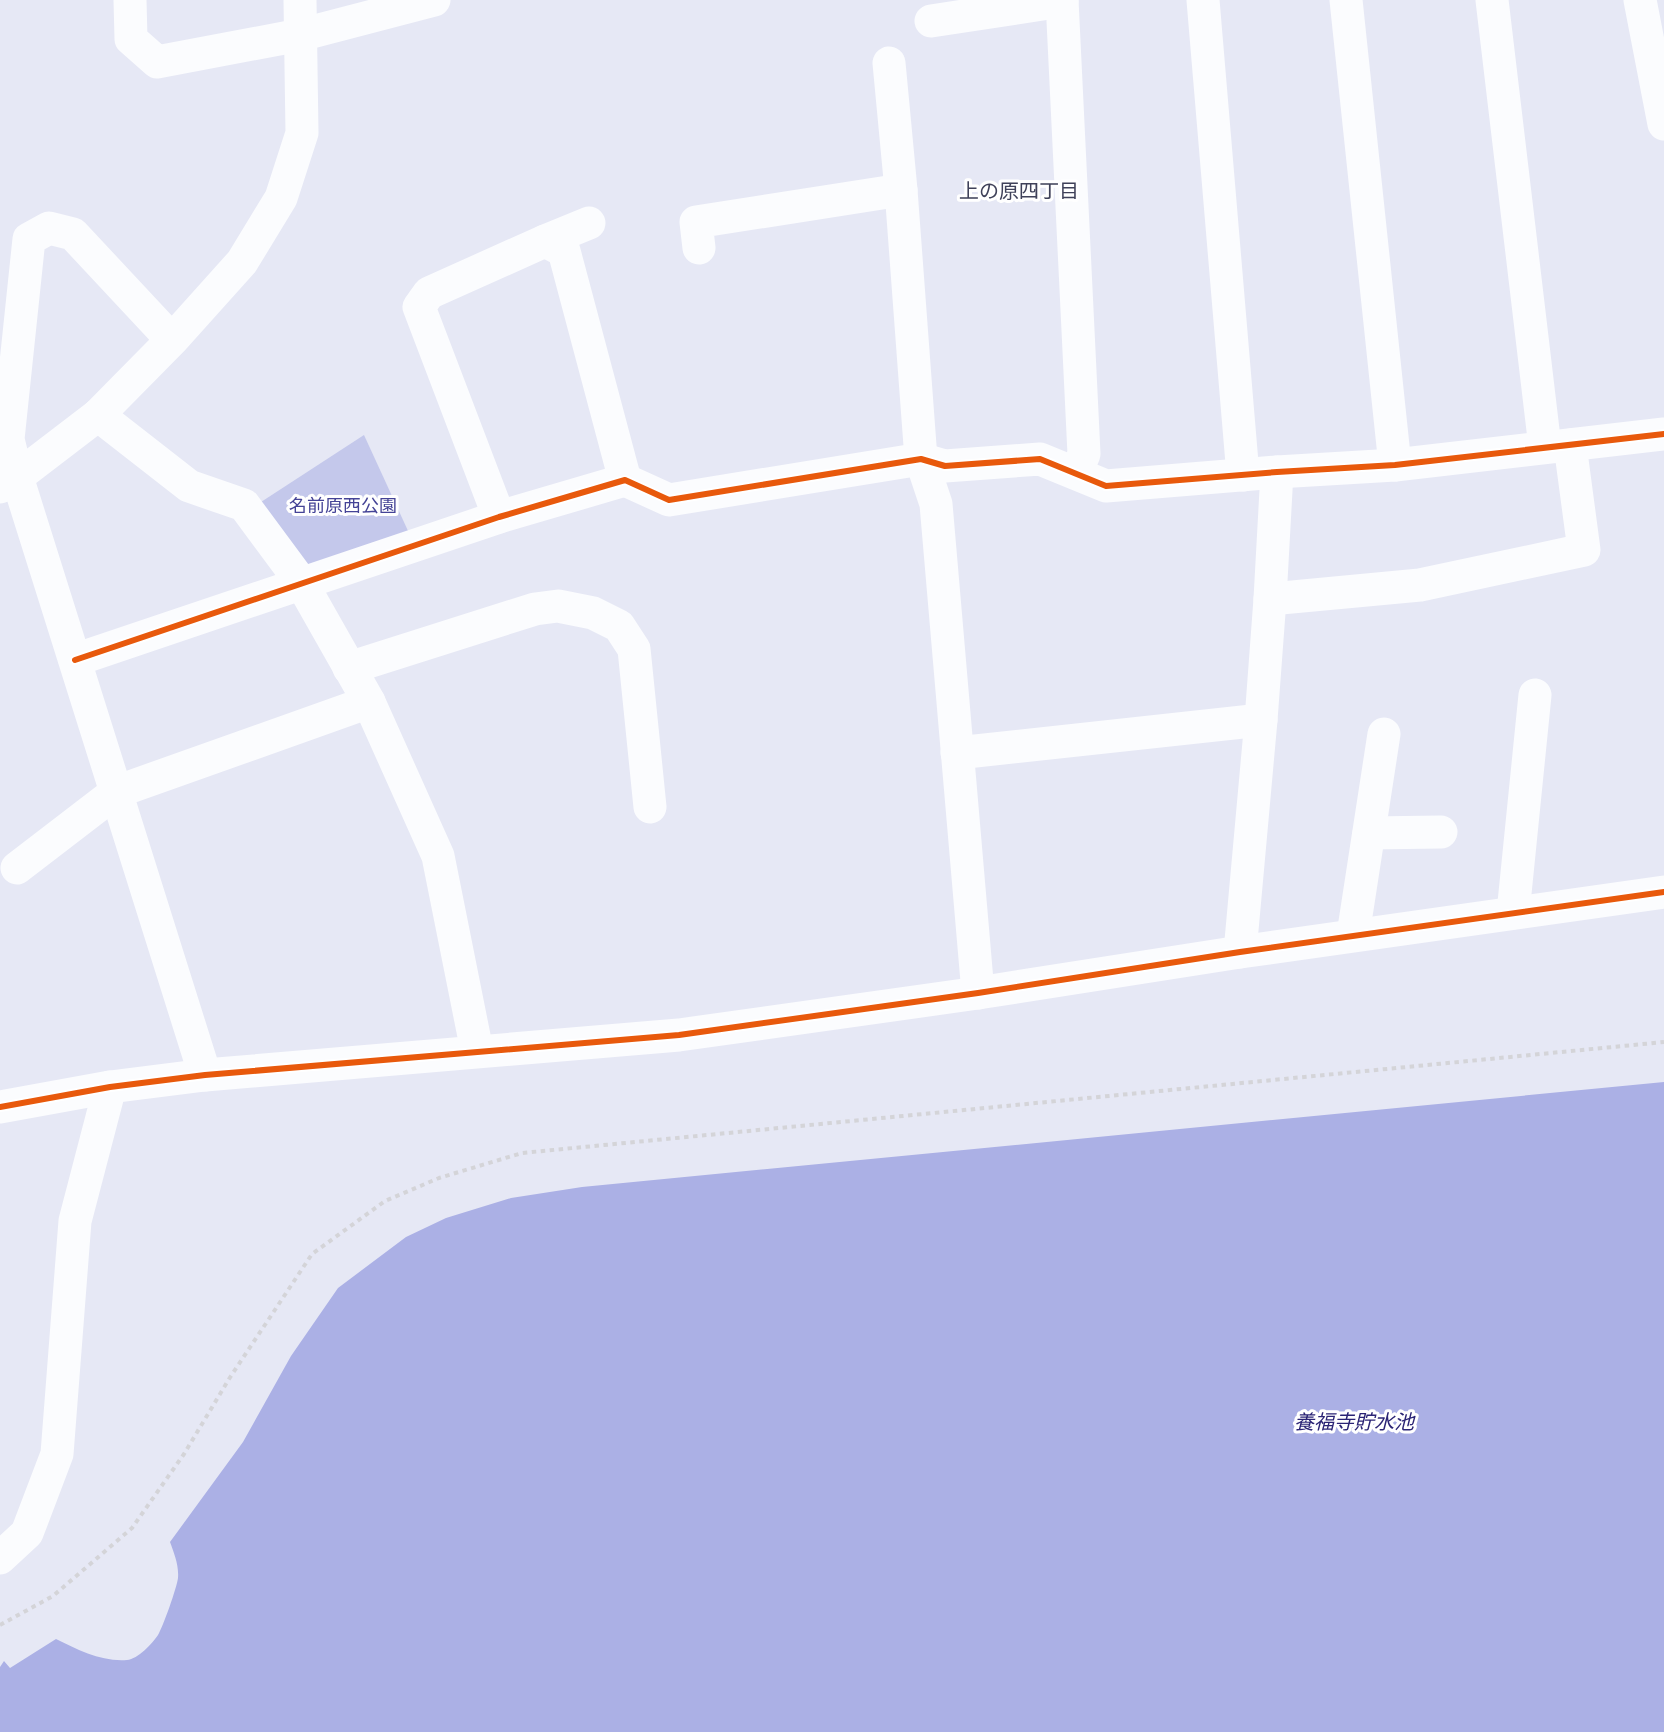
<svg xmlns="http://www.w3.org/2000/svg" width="1664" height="1732" font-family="Arial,'Noto Sans JP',sans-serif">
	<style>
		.green { fill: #c4c8eb }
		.water { fill: #abb0e5 }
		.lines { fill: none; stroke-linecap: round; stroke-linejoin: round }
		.path { stroke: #d4d4d8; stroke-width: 4; stroke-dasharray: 4.5 4.5; stroke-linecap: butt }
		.minor { stroke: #fbfcfe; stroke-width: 33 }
		.cycleway-casing { stroke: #fff; stroke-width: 10 }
		.cycleway { stroke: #e8590c; stroke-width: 6 }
		.labels { text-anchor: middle; stroke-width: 6; stroke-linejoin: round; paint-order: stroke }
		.park-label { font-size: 18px; fill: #444396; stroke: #fff }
		.neighbourhood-label { font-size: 20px; fill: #3f4159; stroke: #fff }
		.water-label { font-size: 20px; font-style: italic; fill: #2b2475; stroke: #fff }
	</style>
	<rect width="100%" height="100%" fill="#e6e8f5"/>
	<!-- green -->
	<path class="green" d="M 364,435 L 409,533 L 307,570 L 261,502 Z"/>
	<!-- water -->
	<path class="water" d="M 1664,1082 L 1664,1732 L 0,1732 L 0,1667 L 4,1661 L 10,1668 L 56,1639 C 78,1650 102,1662 127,1660 C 138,1659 152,1644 158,1635 C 163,1627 177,1587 178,1578 C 179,1565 174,1553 170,1542 L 243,1442 L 291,1356 L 338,1288 L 406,1237 L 446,1218 L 511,1198 L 582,1187 Z"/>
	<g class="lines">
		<!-- path -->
		<path class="path" d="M 0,1625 L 53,1596 L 132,1528 L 184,1454 L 229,1379 L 312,1254 L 385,1201 L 439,1178 L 522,1153 L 1664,1042"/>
		<!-- minor -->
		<g class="minor">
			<path d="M 130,0 L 131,39 L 157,62 L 300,35 L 434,0"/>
			<path d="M 1062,0 L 1084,454 L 1076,473"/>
			<path d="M 1203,0 L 1243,475"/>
			<path d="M 1346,0 L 1395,465"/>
			<path d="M 1492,0 L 1545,447"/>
			<path d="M 1640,0 L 1664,124"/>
			<path d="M 931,21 L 1062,1"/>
			<path d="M 889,63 L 901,190 L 921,459 L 936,504 L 978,993"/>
			<path d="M 545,241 L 589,223"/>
			<path d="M 699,248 L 696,222 L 901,190"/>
			<path d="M 172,340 L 73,234 L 49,228 L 29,239 L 8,439 L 17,477 L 98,415 L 172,340 L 242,262 L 281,198 L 302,133 L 300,0"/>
			<path d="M 98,415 L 189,486 L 244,505 L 301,582 L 369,702 L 438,856 L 477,1051"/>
			<path d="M 0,487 L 17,477 L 205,1075"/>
			<path d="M 499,517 L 419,307 L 429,293 L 545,241 L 564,251 L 625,480"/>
			<path d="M 1270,599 L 1277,472"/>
			<path d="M 75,660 L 499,517 L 625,480 L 669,500 L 921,459 L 945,466 L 1040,459 L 1106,486 L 1277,472 L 1395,465 L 1664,434"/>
			<path d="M 349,668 L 535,609 L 558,606 L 593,613 L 619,626 L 634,649 L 650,807"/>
			<path d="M 957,753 L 1261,720"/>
			<path d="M 1369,833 L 1441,832"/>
			<path d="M 17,868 L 116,792 L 369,702"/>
			<path d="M 1513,913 L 1535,695"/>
			<path d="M 1353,935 L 1384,734"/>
			<path d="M 1240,952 L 1261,720 L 1270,599 L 1420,585 L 1584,550 L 1570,445"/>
			<path d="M 0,1107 L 110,1087 L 205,1075 L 679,1035 L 978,993 L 1240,952 L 1664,892"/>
			<path d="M 0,1558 L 27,1533 L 57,1454 L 75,1221 L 110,1087"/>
		</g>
		<defs>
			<g id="cycleway">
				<path d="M 75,660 L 499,517 L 625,480 L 669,500 L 921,459 L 945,466 L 1040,459 L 1106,486 L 1277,472 L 1395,465 L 1664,434"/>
				<path d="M 0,1107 L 110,1087 L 205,1075 L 679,1035 L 978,993 L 1240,952 L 1664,892"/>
			</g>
		</defs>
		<!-- cycleway casing -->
		<use href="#cycleway" class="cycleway-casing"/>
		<!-- cycleway -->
		<use href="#cycleway" class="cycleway"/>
	</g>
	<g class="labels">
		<!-- park labels -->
		<g class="park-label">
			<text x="343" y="512">名前原西公園</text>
		</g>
		<!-- neighbourhood labels -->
		<g class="neighbourhood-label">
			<text x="1019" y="198">上の原四丁目</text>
		</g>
		<!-- water labels -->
		<g class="water-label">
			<text x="1354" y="1429">養福寺貯水池</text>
		</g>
	</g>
</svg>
